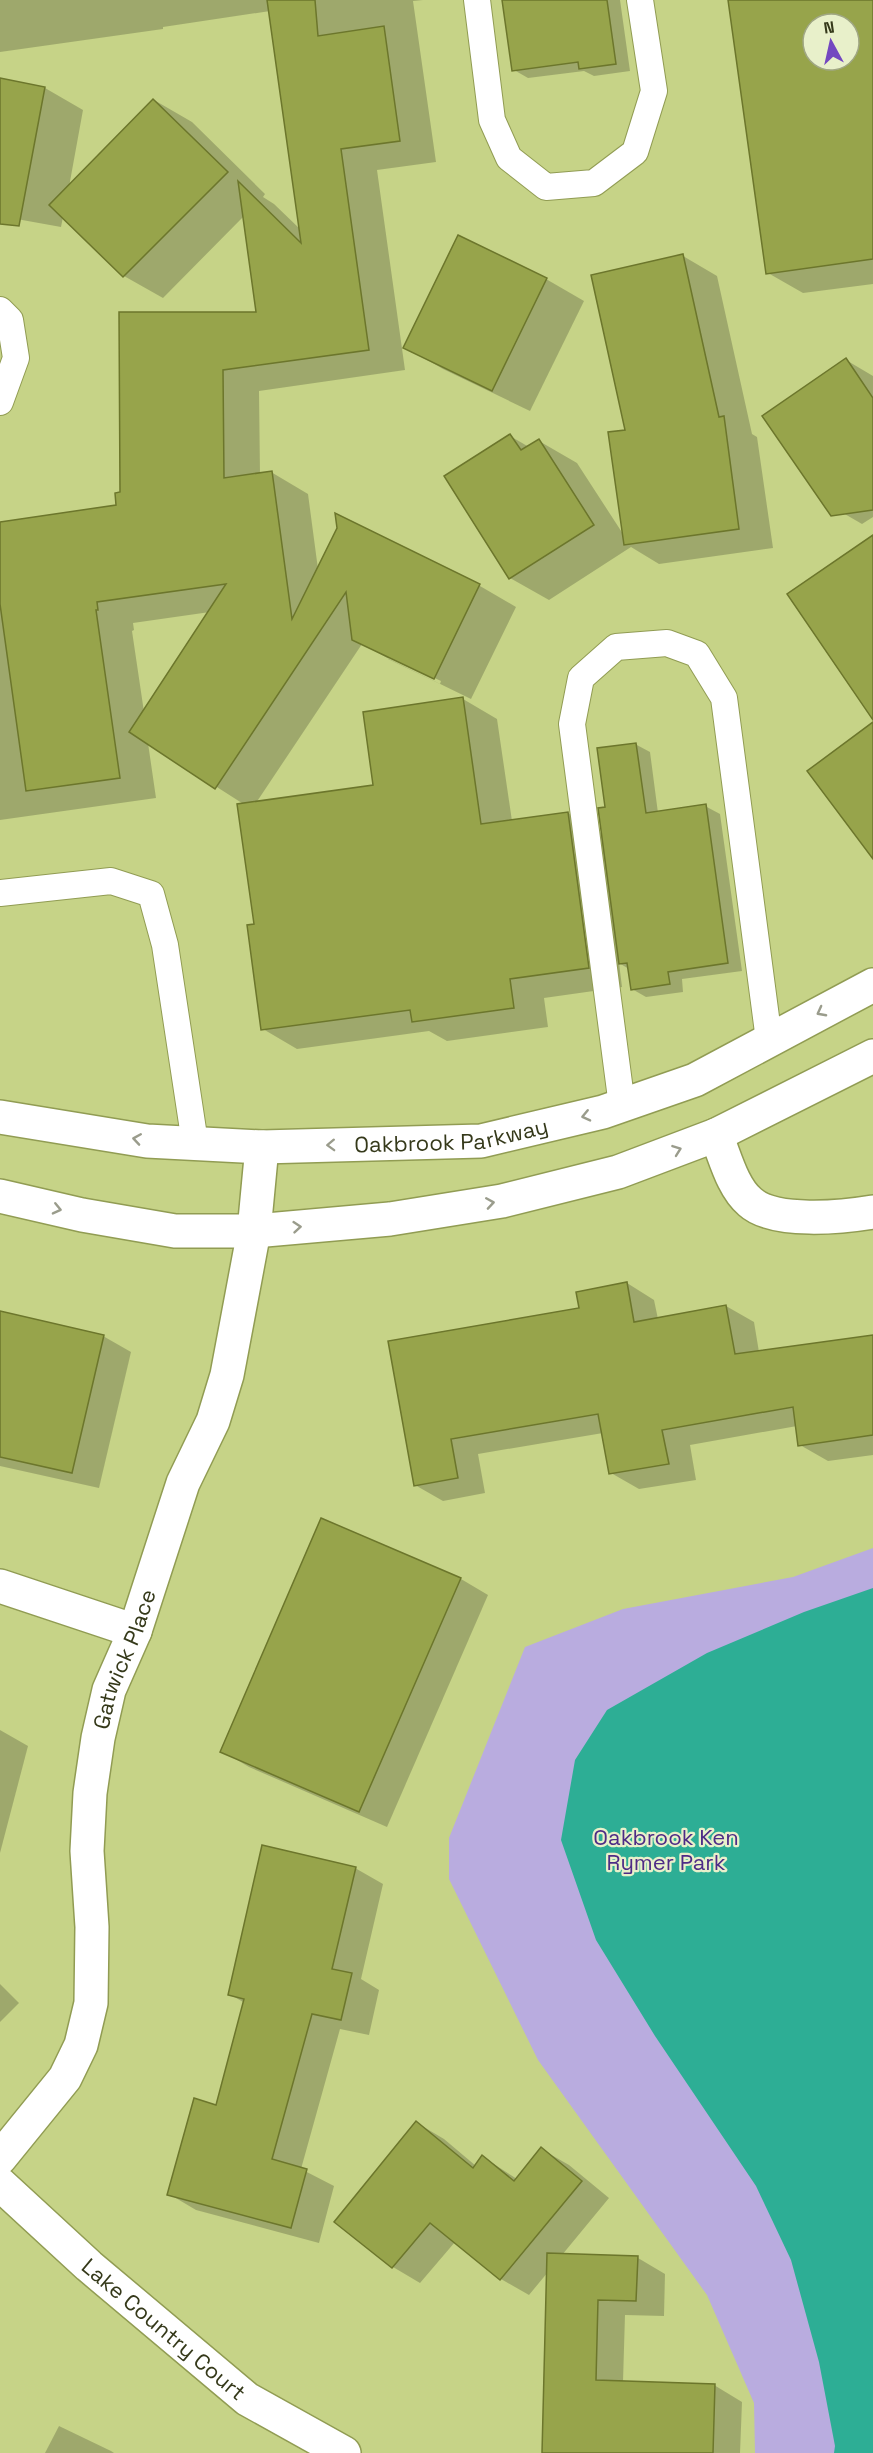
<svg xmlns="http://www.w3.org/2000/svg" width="873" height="2453" font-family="'Space Grotesk',sans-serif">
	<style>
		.green { fill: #b9acdf }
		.water { fill: #2dae95 }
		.shadow { fill: #0003; fill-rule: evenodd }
		.building { fill: #97a44b; stroke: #6c762c; stroke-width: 1.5; fill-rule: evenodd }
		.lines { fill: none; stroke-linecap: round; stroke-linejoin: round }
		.lane-casing { stroke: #919c53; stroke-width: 28 }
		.street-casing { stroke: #919c53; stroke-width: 36 }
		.secondary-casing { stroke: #919c53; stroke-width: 36 }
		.lane { stroke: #fff; stroke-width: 26 }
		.street { stroke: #fff; stroke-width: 33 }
		.secondary { stroke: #fff; stroke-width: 33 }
		.oneway { stroke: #9a9c8c }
		.labels { text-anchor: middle; stroke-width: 4.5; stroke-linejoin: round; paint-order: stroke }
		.street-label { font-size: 22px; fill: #35391a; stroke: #e8f0ca }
		.park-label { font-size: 22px; fill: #4d2b86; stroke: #e8f0ca }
	</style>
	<rect width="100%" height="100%" fill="#c6d387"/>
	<!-- green -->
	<path class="green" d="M 873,1548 L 873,2453 L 755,2453 L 754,2403 L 707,2295 L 538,2060 L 449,1879 L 449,1838 L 525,1647 L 623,1609 L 793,1577 Z"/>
	<!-- water -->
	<path class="water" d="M 873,1588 L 873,2453 L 834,2453 L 835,2446 L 819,2362 L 791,2260 L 756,2186 L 655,2036 L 596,1940 L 561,1840 L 575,1760 L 607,1710 L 707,1653 L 804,1612 Z"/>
	<!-- shadow -->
	<g class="shadow">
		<path d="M 0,0 L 423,0 L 413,1 L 436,162 L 377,170 L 405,370 L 259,391 L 260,474 L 271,472 L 308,494 L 318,569 L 338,529 L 336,515 L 480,586 L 516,607 L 471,699 L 391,660 L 362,644 L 256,803 L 375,786 L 463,699 L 497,719 L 512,821 L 568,813 L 603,834 L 607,808 L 635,744 L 650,752 L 658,813 L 705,806 L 720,814 L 742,971 L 682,979 L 683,992 L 646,997 L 632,989 L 629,969 L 619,963 L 622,987 L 544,998 L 548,1027 L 447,1041 L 429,1031 L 297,1049 L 263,1029 L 245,805 L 148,743 L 156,798 L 0,820 L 0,523 L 118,507 L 122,493 L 258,313 L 244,216 L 163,298 L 124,276 L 63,217 L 61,227 L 0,216 L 0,79 L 45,88 L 83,110 L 69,187 L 154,100 L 192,122 L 265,194 L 263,197 L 274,204 L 300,229 L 270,11 L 163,27 L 163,29 L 0,52 ZM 210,612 L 144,712 L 132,631 L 134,630 L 133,623 ZM 388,656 L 441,681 L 440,684 L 388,659 Z"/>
		<path d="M 504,0 L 620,0 L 630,71 L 594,76 L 584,71 L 528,78 L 514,70 Z"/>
		<path d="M 728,0 L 873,0 L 873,284 L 803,293 L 768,273 ZM 813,24 L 849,24 L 849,60 L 813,60 Z"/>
		<path d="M 683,256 L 717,276 L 752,434 L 757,437 L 773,548 L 659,564 L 631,547 L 549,600 L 510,578 L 510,436 L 529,447 L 539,441 L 577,463 L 625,537 L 627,431 Z"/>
		<path d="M 546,279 L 584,301 L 530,411 L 443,369 L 405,347 Z"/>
		<path d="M 846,360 L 873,376 L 873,517 L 862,524 L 824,502 Z"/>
		<path d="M 627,1283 L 654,1300 L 658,1319 L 726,1306 L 754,1322 L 759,1352 L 873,1337 L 873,1455 L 828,1461 L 800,1445 L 797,1426 L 690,1445 L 696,1480 L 639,1489 L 611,1473 L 603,1433 L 478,1454 L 485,1493 L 443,1501 L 415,1485 L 390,1342 L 581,1309 Z"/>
		<path d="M 0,1313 L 103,1336 L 131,1352 L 99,1488 L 0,1466 Z"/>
		<path d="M 322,1520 L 461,1579 L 488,1595 L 387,1827 L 249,1767 L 222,1751 Z"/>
		<path d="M 0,1730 L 28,1746 L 0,1853 Z"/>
		<path d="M 355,1868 L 383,1884 L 361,1979 L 379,1990 L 369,2035 L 340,2029 L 301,2169 L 334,2186 L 319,2243 L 196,2210 L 169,2194 L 217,2107 L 245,2003 L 229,1994 Z"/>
		<path d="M 0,1984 L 19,2003 L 0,2022 Z"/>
		<path d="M 417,2123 L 444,2139 L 476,2166 L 483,2157 L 517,2179 L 541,2149 L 569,2165 L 609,2198 L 562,2255 L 638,2258 L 665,2274 L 664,2316 L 625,2315 L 623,2382 L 714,2385 L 742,2402 L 740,2453 L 543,2453 L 548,2272 L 529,2295 L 501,2279 L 455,2242 L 420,2283 L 393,2267 Z"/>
		<path d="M 59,2426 L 111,2451 L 114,2453 L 45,2453 Z"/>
	</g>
	<!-- building -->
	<g class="building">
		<path d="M 267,0 L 315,0 L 318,36 L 384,26 L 400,141 L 341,149 L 369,350 L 223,370 L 224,478 L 272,471 L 292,619 L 337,528 L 335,513 L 480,584 L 434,679 L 352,640 L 346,592 L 215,789 L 129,732 L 226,584 L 97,602 L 98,610 L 96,610 L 120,778 L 26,791 L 0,604 L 0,522 L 116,505 L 115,493 L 120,492 L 119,312 L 256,312 L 238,181 L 301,243 Z"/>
		<path d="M 502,0 L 607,0 L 616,64 L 579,69 L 578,62 L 512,71 Z"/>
		<path d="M 728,0 L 873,0 L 873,259 L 766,274 ZM 813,24 L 849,24 L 849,60 L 813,60 Z"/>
		<path d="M 0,78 L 45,87 L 19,226 L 0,224 Z"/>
		<path d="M 153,99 L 228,172 L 123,277 L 49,205 Z"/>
		<path d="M 458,235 L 547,278 L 492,391 L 403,348 Z"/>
		<path d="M 683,254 L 719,417 L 724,416 L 739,529 L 624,545 L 608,432 L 625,430 L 591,275 Z"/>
		<path d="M 846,358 L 873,398 L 873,510 L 831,516 L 762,416 Z"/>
		<path d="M 510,434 L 521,450 L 539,439 L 594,525 L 509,579 L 444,476 Z"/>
		<path d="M 873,535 L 873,720 L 787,594 Z"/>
		<path d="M 463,697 L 481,824 L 568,812 L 589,968 L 510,979 L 514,1008 L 412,1022 L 410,1010 L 261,1030 L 247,925 L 254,924 L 237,804 L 373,785 L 363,712 Z"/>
		<path d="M 873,722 L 873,859 L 807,771 Z"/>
		<path d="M 636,743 L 646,813 L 706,804 L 728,963 L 668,972 L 670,984 L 631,990 L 627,963 L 619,964 L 598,808 L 605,807 L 597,748 Z"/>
		<path d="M 627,1282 L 634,1322 L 726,1305 L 735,1354 L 873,1335 L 873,1435 L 798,1446 L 793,1407 L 662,1430 L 669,1464 L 609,1474 L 598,1414 L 451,1439 L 458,1478 L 414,1486 L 388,1341 L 579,1308 L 576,1292 Z"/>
		<path d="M 0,1311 L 104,1335 L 72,1473 L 0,1457 Z"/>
		<path d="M 321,1518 L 461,1578 L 359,1812 L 220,1752 Z"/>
		<path d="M 262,1845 L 356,1867 L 332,1969 L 352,1973 L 341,2020 L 312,2014 L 272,2159 L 307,2169 L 291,2228 L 167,2195 L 194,2098 L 216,2105 L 244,1999 L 228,1995 Z"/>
		<path d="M 416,2121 L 473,2168 L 482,2155 L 514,2181 L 541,2147 L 582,2181 L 500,2280 L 430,2223 L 392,2268 L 334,2222 Z"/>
		<path d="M 547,2253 L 638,2256 L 636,2301 L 598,2300 L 596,2380 L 715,2384 L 713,2453 L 542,2453 Z"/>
	</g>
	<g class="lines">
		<defs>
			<g id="lane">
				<path d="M 477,0 L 492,120 L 509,158 L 546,187 L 594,183 L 635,152 L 654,91 L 640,0"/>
				<path d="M 0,310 L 10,320 L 16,358 L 0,402"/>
				<path d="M 0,893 L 111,881 L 151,894 L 165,945 L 195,1143"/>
				<path d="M 622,1106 L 572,724 L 581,678 L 616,647 L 667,643 L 697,654 L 724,698 L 769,1040"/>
			</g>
			<g id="street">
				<path d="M 716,1135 C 725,1156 732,1187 750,1202 C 774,1224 843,1217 873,1212"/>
				<path d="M 0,1586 L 135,1631"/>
				<path id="s1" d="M 0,2158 L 65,2078 L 81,2045 L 91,2003 L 92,1927 L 87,1851 L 90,1793 L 98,1738 L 109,1690 L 135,1631 L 183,1483 L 213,1421 L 227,1375 L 254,1231 L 262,1147"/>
				<path id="s2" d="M 0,2184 L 89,2266 L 247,2399 L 344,2453"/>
			</g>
			<g id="secondary">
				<path id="s3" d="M 0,1117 L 147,1141 L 262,1147 L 481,1141 L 603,1112 L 695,1080 L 873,985"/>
				<path d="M 0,1196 L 82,1215 L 175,1231 L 254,1231 L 390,1219 L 502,1201 L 618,1172 L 716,1135 L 873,1056"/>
			</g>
		</defs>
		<!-- lane casing -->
		<use href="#lane" class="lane-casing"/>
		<!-- street casing -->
		<use href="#street" class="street-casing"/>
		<!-- secondary casing -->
		<use href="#secondary" class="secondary-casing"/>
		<!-- lane -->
		<use href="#lane" class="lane"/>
		<!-- street -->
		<use href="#street" class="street"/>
		<!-- secondary -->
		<use href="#secondary" class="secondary"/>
	</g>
	<!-- one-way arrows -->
	<defs><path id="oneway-chevron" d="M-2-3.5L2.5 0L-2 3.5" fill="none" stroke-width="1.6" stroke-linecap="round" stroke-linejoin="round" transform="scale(1.5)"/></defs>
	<g class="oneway">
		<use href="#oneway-chevron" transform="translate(821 1012) rotate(152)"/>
		<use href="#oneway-chevron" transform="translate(586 1116) rotate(167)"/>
		<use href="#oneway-chevron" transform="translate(137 1139) rotate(-171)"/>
		<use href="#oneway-chevron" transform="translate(331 1145) rotate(178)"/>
		<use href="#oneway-chevron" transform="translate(677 1150) rotate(-20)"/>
		<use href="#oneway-chevron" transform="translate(490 1203) rotate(-9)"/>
		<use href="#oneway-chevron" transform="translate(57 1209) rotate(13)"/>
		<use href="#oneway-chevron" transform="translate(297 1227) rotate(-5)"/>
	</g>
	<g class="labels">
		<!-- street labels -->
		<g class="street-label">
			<text dy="8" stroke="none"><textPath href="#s3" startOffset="454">Oakbrook Parkway</textPath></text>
			<text dy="8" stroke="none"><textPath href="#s1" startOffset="532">Gatwick Place</textPath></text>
			<text dy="8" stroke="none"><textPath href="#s2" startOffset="219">Lake Country Court</textPath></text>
		</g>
		<!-- park labels -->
		<g class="park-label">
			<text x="666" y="1845">Oakbrook Ken<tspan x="666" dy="25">Rymer Park</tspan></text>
		</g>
	</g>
	<!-- north arrow -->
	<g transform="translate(831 42) rotate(352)"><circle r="28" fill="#e8f0ca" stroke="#a0a784" stroke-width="1.5"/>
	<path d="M0-4.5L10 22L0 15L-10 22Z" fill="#7347c0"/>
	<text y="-9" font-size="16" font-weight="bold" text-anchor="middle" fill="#35391a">N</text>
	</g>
</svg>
